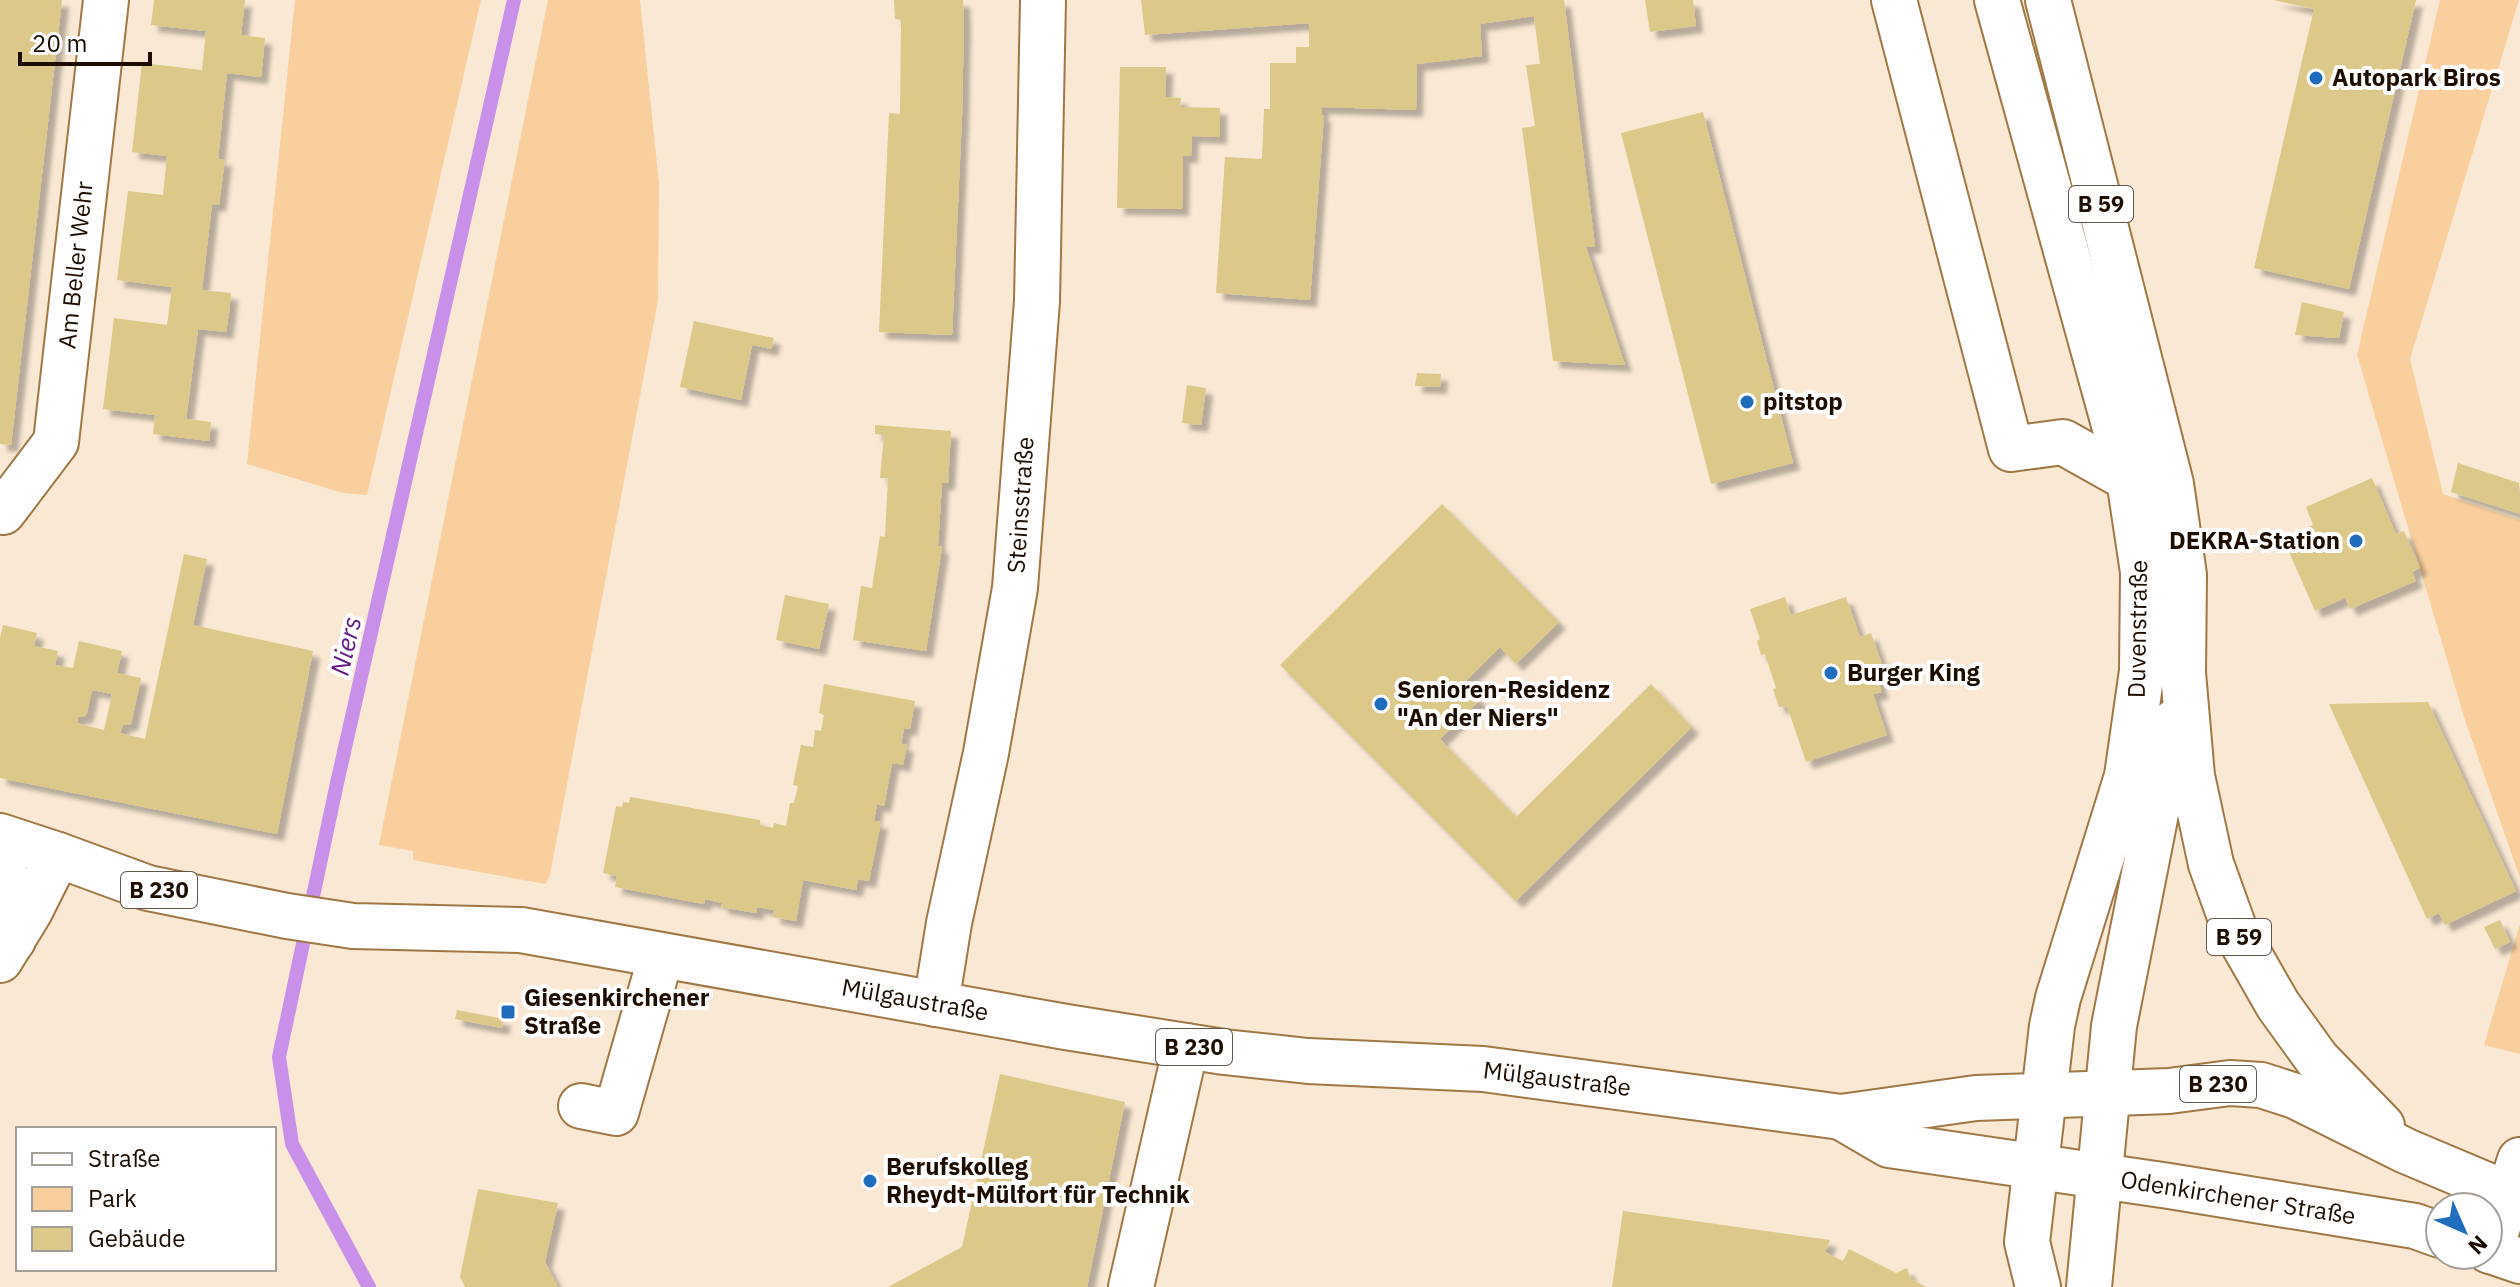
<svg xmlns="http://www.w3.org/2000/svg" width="2520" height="1287" font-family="'IBM Plex Sans',sans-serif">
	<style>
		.green { fill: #f8cf9d }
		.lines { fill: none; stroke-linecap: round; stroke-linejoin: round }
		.stream { stroke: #c990e9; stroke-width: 14 }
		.building { fill: #dcc888; fill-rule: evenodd; filter: url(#shadow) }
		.minor-casing { stroke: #9f7844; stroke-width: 48 }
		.major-casing { stroke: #9f7844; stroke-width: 48 }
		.minor { stroke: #fff; stroke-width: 44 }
		.major { stroke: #fff; stroke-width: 44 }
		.poi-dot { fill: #1f6dbc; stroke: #fff; stroke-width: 3 }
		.labels { text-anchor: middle; stroke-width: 8; stroke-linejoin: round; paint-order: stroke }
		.shield { fill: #fff; stroke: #60564c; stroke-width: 2 }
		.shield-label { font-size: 22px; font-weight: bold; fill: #1c0d00 }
		.poi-label { font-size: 24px; font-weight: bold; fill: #1c0d00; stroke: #fff; text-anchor: start }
		.street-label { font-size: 24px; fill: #1c0d00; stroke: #fff }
		.water-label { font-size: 26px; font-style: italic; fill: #621882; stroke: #fff }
	</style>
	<defs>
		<filter id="shadow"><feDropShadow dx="7" dy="7" stdDeviation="2" flood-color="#0004"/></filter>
	</defs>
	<rect width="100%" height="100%" fill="#f9e8d3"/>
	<!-- green -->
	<g class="green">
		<path d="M 295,0 L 481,0 L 367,495 L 343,493 L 247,464 Z"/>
		<path d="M 548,0 L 640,0 L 659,184 L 658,300 L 550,875 L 546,884 L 413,860 L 413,851 L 379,845 Z"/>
		<path d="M 2440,0 L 2519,0 L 2410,359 L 2443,494 L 2520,520 L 2520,878 L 2464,717 L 2357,355 Z"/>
		<path d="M 2520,924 L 2520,1054 L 2484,1045 Z"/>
	</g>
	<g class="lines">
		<!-- stream -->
		<path class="stream" d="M 369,1287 L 292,1144 L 279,1057 L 337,783 L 514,0"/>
	</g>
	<!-- building -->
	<g class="building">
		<path d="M 0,0 L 62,0 L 11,445 L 0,444 Z"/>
		<path d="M 154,0 L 245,0 L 241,35 L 265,38 L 261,77 L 227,73 L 218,159 L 225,159 L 219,205 L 212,204 L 202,290 L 231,293 L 229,313 L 226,332 L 198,329 L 186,419 L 211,422 L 209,441 L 153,434 L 155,415 L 103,409 L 114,318 L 167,325 L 172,287 L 117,280 L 128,191 L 163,195 L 167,156 L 132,152 L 142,63 L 202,70 L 206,31 L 151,25 Z"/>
		<path d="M 894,0 L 963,0 L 964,21 L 962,116 L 952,335 L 879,332 L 889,113 L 900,114 L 901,20 L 895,19 Z"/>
		<path d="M 1141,0 L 1564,0 L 1595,246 L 1586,247 L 1625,365 L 1553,361 L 1522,128 L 1535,126 L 1526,65 L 1540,64 L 1534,16 L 1480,24 L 1482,56 L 1417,64 L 1416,110 L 1322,107 L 1321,115 L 1324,115 L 1310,300 L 1216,293 L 1225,157 L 1262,159 L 1264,109 L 1270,109 L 1270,63 L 1296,63 L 1296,47 L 1309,47 L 1309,23 L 1145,35 Z"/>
		<path d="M 1645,0 L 1693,0 L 1696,26 L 1650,32 Z"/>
		<path d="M 2273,0 L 2416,0 L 2349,289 L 2254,268 L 2314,9 Z"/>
		<path d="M 1120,67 L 1166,67 L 1165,97 L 1181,98 L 1180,107 L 1220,108 L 1220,137 L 1192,136 L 1191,156 L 1183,156 L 1182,209 L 1117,208 Z"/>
		<path d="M 1703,112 L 1793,463 L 1711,484 L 1621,133 Z"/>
		<path d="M 2302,302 L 2344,312 L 2339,338 L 2295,335 Z"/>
		<path d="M 694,321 L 774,338 L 771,349 L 752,345 L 741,400 L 680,387 Z"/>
		<path d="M 1417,373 L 1441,374 L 1440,387 L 1415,386 Z"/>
		<path d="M 1187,385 L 1206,388 L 1201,425 L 1182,423 Z"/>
		<path d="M 875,425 L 951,431 L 948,483 L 942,483 L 938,546 L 942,547 L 926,651 L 853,640 L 861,586 L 872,588 L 880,536 L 885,537 L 888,478 L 880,478 L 884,435 L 875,434 Z"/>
		<path d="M 2458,463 L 2519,483 L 2520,514 L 2451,492 Z"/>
		<path d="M 2372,478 L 2396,534 L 2404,531 L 2420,568 L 2412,572 L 2416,581 L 2350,609 L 2345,598 L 2315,611 L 2283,538 L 2313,525 L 2306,507 Z"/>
		<path d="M 1442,504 L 1559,622 L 1516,664 L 1500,647 L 1463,684 L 1480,700 L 1440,739 L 1516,817 L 1651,684 L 1692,727 L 1516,901 L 1280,665 Z"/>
		<path d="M 184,554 L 207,559 L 193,625 L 313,651 L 277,834 L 0,778 L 0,638 L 3,625 L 37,633 L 34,646 L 58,651 L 55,665 L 73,668 L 79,641 L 122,651 L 117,673 L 141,678 L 131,724 L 123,725 L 120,733 L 145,739 ZM 92,690 L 112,694 L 104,730 L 77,723 L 78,717 L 84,717 L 87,713 Z"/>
		<path d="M 785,595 L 829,604 L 819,649 L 776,640 Z"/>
		<path d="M 1785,597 L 1791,615 L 1846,597 L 1860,637 L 1871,633 L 1885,673 L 1876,675 L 1882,692 L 1873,694 L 1887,735 L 1806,762 L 1787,706 L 1779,707 L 1773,689 L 1776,688 L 1765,654 L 1761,655 L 1757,641 L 1760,639 L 1750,609 Z"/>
		<path d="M 824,684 L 915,701 L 910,729 L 904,728 L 901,744 L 907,745 L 903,765 L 892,763 L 884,806 L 877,804 L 874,821 L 881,822 L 869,881 L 858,879 L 856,890 L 803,880 L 796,921 L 773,917 L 774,910 L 757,907 L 756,913 L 721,907 L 722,903 L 705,899 L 704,904 L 615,887 L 617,876 L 603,873 L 616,806 L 622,807 L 623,802 L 629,803 L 630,797 L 760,820 L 760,825 L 773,828 L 774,823 L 786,826 L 790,803 L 794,803 L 798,786 L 793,785 L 801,745 L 813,747 L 815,730 L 821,731 L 824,715 L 819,713 Z"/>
		<path d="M 2428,702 L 2516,891 L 2445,925 L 2439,913 L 2427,919 L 2329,704 Z"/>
		<path d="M 2500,920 L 2510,942 L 2495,949 L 2484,927 Z"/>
		<path d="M 457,1010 L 504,1019 L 502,1028 L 455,1019 Z"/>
		<path d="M 1000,1074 L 1125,1102 L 1087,1287 L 888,1287 L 962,1247 Z"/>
		<path d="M 478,1189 L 558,1203 L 545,1262 L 558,1287 L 465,1287 L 460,1277 Z"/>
		<path d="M 1623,1211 L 1830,1240 L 1825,1252 L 1843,1261 L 1849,1249 L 1896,1273 L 1907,1268 L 1911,1279 L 1926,1287 L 1612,1287 Z"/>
	</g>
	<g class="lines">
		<defs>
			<g id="minor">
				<path d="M 1894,0 L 2011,449 L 2063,442 L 2129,479"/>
				<path d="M 3,512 L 56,442 L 106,0"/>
				<path d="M 0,836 L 58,855"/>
				<path d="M 0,864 L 10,886 L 13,940"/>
				<path d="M 936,1004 L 949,923 L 986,753 L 1015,588 L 1037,301 L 1043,0"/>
				<path d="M 581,1106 L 616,1113 L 661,956"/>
				<path d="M 2490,1251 L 2520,1160"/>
				<path d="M 1131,1287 L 1186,1046"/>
			</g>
			<g id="major">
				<path d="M 1997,0 L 2129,479 L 2143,572 L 2142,671 L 2127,776 L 2058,998 L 2052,1026 L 2027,1242 L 2038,1287"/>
				<path d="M 2048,0 L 2171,484 L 2184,575 L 2183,673 L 2192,776 L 2211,864 L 2234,928 L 2278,1005 L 2317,1059 L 2382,1126"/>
				<path d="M 0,960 L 30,911 L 58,855 L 148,888 L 287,916 L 353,926 L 521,930 L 1066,1027 L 1224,1052 L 1308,1061 L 1483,1069 L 1841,1117 L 1976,1098 L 2169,1091 L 2230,1083 L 2261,1085 L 2295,1096 L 2406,1151 L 2520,1199"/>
				<path d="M 1841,1117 L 1889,1145 L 2169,1186 L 2415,1226 L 2440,1235"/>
				<path d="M 2488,1250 L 2520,1261"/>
				<path d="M 2089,1287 L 2114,1026 L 2174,722"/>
			</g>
		</defs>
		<!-- minor casing -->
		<use href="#minor" class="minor-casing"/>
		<!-- major casing -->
		<use href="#major" class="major-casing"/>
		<!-- minor -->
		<use href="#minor" class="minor"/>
		<!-- major -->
		<use href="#major" class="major"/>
	</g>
	<!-- markers -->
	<g class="poi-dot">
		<circle cx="2316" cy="78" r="8"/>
		<circle cx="1747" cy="402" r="8"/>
		<circle cx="2356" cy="541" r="8"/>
		<circle cx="1831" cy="673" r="8"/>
		<circle cx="1381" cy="704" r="8"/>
		<rect x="500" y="1004" width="16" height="16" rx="4"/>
		<circle cx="870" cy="1181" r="8"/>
	</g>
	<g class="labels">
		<!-- shield labels -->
		<g class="shield">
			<rect x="2069" y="186" width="64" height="36" rx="6"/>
			<rect x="121" y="872" width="76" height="36" rx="6"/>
			<rect x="2207" y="919" width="64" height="36" rx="6"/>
			<rect x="1156" y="1029" width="76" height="36" rx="6"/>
			<rect x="2180" y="1066" width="76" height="36" rx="6"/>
		</g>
		<g class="shield-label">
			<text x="2101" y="212">B 59</text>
			<text x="159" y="898">B 230</text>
			<text x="2239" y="945">B 59</text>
			<text x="1194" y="1055">B 230</text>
			<text x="2218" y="1092">B 230</text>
		</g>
		<!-- poi labels -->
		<g class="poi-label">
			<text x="2332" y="86">Autopark Biros</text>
			<text x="1763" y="410">pitstop</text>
			<text x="2340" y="549" text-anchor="end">DEKRA-Station</text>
			<text x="1847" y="681">Burger King</text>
			<text x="1397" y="698">Senioren-Residenz<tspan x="1397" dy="28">"An der Niers"</tspan></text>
			<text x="524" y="1006">Giesenkirchener<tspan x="524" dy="28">Straße</tspan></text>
			<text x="886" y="1175">Berufskolleg<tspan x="886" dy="28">Rheydt-Mülfort für Technik</tspan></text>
		</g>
		<!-- street labels -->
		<g class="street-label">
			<text transform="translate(76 265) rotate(-84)" y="8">Am Beller Wehr</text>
			<text transform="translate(1021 505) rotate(-86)" y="8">Steinsstraße</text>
			<text transform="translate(2138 629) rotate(-89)" y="8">Duvenstraße</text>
			<text transform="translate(915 1000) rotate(10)" y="8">Mülgaustraße</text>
			<text transform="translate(1557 1079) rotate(7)" y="8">Mülgaustraße</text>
			<text transform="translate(2238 1198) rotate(9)" y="8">Odenkirchener Straße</text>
		</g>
		<!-- water labels -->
		<g class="water-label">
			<text transform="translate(346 646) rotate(-77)" y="9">Niers</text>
		</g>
	</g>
	<!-- legend -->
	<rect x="16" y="1127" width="260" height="144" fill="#ffffff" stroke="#a49e99" stroke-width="2"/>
	<rect x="32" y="1153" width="40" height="12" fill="#ffffff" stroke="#a49e99" stroke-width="2"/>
	<text x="88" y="1167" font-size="24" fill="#1c0d00">Straße</text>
	<rect x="32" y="1187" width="40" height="24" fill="#f8cf9d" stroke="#a49e99" stroke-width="2"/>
	<text x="88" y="1207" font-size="24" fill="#1c0d00">Park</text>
	<rect x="32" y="1227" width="40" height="24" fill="#dcc888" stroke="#a49e99" stroke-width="2"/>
	<text x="88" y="1247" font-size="24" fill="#1c0d00">Gebäude</text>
	<!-- north arrow -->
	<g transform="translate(2464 1231) rotate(135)"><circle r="38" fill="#ffffff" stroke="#a49e99" stroke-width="2"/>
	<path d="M0-6L14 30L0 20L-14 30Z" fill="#1f6dbc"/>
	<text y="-12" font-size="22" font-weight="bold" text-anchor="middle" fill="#1c0d00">N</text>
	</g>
	<!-- scale -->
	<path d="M20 52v12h130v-12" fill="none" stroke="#1c0d00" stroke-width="4"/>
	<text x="32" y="52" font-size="24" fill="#1c0d00" stroke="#ffffff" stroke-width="6" paint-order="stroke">20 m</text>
</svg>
